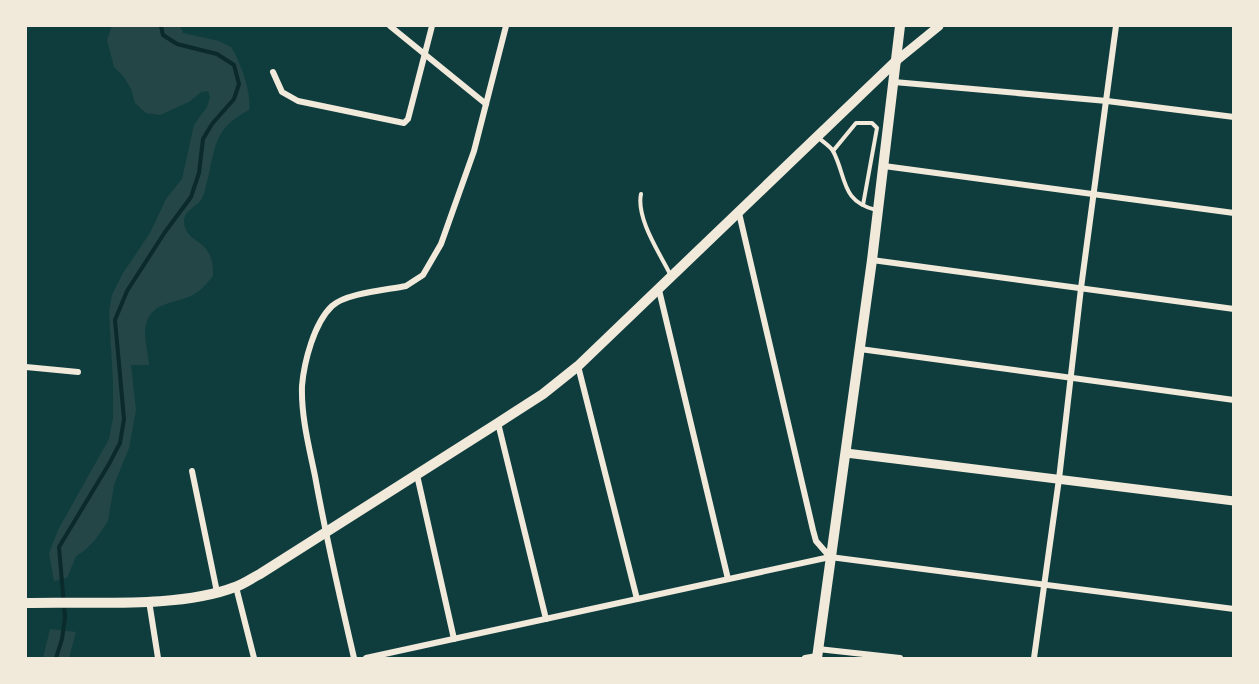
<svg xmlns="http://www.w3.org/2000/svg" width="1259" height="684" font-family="Signika,sans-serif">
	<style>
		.green { fill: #244646 }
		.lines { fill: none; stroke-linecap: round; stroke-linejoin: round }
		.stream { stroke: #0a2a2b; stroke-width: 4 }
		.service { stroke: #f1e9da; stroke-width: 4 }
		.minor { stroke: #f1e9da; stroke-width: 6 }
		.tertiary { stroke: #f1e9da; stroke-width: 9 }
		.secondary { stroke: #f1e9da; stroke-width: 10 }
	</style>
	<rect width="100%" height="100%" fill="#0f3d3e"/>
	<!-- green -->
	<g class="green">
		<path d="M 112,26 L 180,26 L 183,33 L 219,41 L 231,47 C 240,61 252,93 249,110 C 215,128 216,143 208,178 C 206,184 205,194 201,200 C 196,207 184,211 184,221 C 184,237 199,240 206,249 C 213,258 213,266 213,276 C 207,283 202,290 193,295 C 172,305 147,301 145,332 C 145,342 148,354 149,365 L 131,365 L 136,410 L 129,448 L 114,485 L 108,521 L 95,540 L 85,550 L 76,556 L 67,578 L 54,581 L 49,553 L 58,530 L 109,439 L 113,418 L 113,381 L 109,312 L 112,295 L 123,273 L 150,233 L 166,199 L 182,179 L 194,125 L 207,107 L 210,97 L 208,91 L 201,92 L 189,102 L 160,115 L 146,113 L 135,103 L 131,89 L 124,77 L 114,67 L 107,40 Z"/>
		<path d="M 50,629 L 76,632 L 69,658 L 43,658 Z"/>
	</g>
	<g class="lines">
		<!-- stream -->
		<path class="stream" d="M 56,658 L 62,639 L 65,618 L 59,547 L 109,464 L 120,443 L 124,419 L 115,320 L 127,291 L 165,232 L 191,197 L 199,173 L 203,139 L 212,124 L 234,99 L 239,84 L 234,65 L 217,54 L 177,44 L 163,35 L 161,26"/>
		<!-- service -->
		<g class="service">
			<path d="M 819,138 C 823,142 830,146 833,151 C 847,177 840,201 876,210"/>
			<path d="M 833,151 L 856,123 L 872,123 L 877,128 L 863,205"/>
			<path d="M 641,194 C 636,218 659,252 670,274"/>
		</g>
		<!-- minor -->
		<g class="minor">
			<path d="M 390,26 L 486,104"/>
			<path d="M 273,72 L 282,92 L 298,101 L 404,123 L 408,119 L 432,26"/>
			<path d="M 894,82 L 1107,101 L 1234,117"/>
			<path d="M 884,166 L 1234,213"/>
			<path d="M 739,213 L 813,530 L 816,541 L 830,557"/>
			<path d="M 872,260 L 1234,309"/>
			<path d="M 659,290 L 728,579"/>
			<path d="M 860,349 L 1234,400"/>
			<path d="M 578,366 L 637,599"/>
			<path d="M 26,367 L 78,372"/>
			<path d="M 498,423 L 546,619"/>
			<path d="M 192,471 L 217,592"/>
			<path d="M 417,475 L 454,639"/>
			<path d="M 236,587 L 254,658"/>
			<path d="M 149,601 L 158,658"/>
			<path d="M 818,649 L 900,658"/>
			<path d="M 354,658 C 340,598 326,537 315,476 C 309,447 301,416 302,386 C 304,362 314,323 332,306 C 346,293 387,290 406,286 L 423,275 L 441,244 L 474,151 L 506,26"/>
			<path d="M 366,658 L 830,557 L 1234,609"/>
			<path d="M 805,658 L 817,656"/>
			<path d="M 1034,658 L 1059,479 L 1081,288 L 1116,26"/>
		</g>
		<!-- tertiary -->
		<g class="tertiary">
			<path d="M 896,61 L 939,26"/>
			<path d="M 846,453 L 1234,501"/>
		</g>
		<!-- secondary -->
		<g class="secondary">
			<path d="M 26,603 C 88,601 178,609 235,587 C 244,584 252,578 260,574 L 498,423 L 543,394 L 578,366 L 896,61"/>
			<path d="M 817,658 L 872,260 L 900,26"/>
		</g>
	</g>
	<!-- border -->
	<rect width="1259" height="684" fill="none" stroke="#f1e9da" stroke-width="54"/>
</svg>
